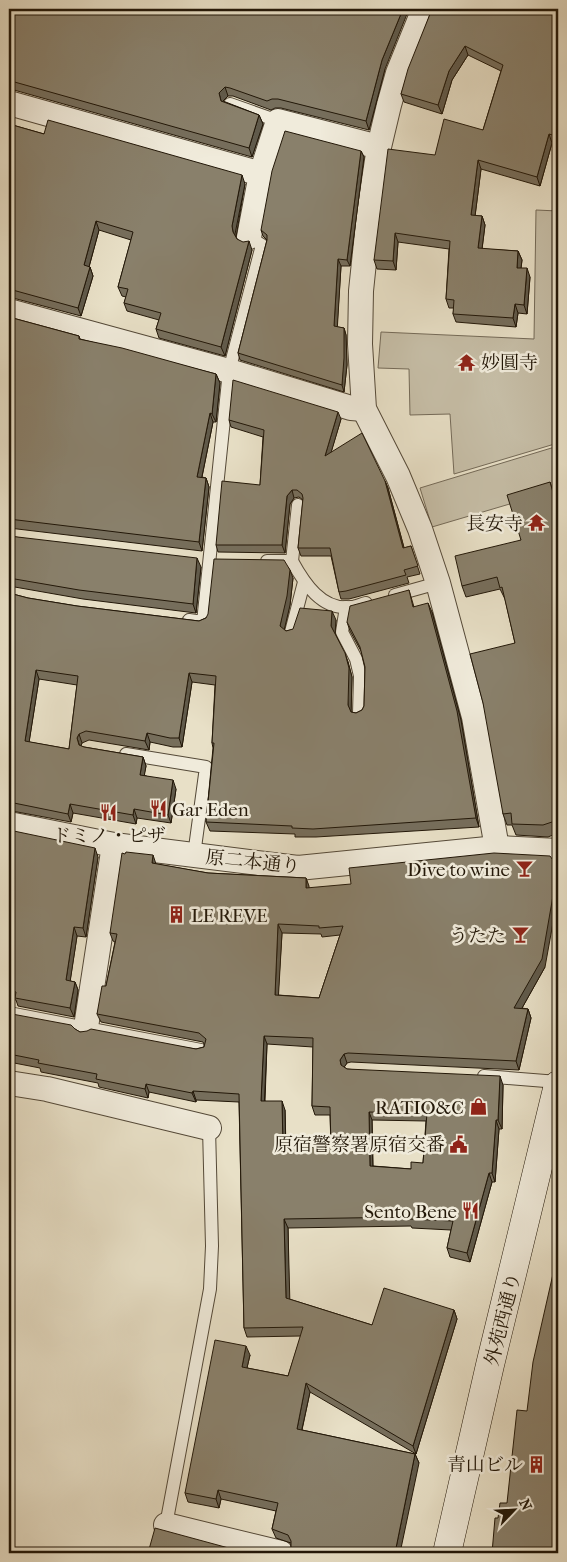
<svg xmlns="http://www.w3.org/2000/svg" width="567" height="1562" font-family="'IM FELL French Canon','Noto Serif JP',serif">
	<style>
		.green { fill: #c6bea7; stroke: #746a58 }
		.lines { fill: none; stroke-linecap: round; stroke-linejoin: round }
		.lane-casing { stroke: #544938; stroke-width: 14 }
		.street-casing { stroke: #544938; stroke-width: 26 }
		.secondary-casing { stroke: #221708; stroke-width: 29 }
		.lane { stroke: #f0ebdb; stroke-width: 12 }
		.street { stroke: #f0ebdb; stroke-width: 24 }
		.secondary { stroke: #f0ebdb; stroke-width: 28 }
		.wall { fill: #766e5c; stroke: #221708; fill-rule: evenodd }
		.shaded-wall { fill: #605a4b; stroke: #221708 }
		.building { fill: #89806b; stroke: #221708; fill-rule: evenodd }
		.labels { text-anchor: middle; stroke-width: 5; stroke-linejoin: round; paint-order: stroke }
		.poi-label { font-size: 19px; fill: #221708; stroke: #f0ebdb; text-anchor: end }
		.street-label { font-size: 19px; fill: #221708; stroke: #f0ebdb }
	</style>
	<rect width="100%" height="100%" fill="#e8e0c7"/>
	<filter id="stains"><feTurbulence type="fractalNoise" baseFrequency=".004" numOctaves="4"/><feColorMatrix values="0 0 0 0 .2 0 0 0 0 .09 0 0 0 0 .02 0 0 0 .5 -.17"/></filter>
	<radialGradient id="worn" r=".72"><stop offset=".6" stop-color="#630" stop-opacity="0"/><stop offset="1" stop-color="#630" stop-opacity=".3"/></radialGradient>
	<!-- green -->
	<g class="green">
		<path d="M 536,210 L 558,211 L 558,443 L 454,474 L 450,414 L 410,415 L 409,369 L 378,368 L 381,332 L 534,339 Z"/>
		<path d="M 558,446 L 558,493 L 557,490 L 432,527 L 420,488 Z"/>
	</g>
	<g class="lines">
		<defs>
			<g id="lane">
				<path d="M 230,104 L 278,121"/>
				<path d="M 267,561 L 292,561 C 304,583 322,611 351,607 C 356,607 361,604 366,603"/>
				<path d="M 292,561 L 298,505"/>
				<path d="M 395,595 L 438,583"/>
				<path d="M 346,607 L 342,632 L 356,659 L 360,676 L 359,714"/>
				<path d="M 189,620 L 203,622 L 229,371 L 262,245 L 249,237"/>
				<path d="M 291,632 L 304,582"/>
				<path d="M 126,754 L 206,767 L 194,855"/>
				<path d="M 9,1013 L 201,1050"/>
				<path d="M 484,1076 L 558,1082"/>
				<path d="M 166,1525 L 210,1289 L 212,1246 L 209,1128"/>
			</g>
			<g id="street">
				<path d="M 424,9 L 398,73 L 389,105 L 379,147 L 369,214 L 361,291 L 360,344 L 364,409 L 398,476 L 420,529 L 438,583 L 474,717 L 497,848"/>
				<path d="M 9,103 L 261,174"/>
				<path d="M 249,237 L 261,174 L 278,121 L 379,147"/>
				<path d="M 9,311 L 229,371 L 351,408 L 364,409"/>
				<path d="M 9,824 L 114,845 L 298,868 L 497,848 L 558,851"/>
				<path d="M 86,1027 L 114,845"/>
				<path d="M 9,1083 L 47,1089 L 209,1128"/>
				<path d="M 166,1525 L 281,1553"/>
			</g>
			<path id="secondary" d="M 447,1553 L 490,1365 L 558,1085"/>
		</defs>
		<!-- lane casing -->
		<use href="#lane" class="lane-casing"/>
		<!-- street casing -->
		<use href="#street" class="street-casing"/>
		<!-- secondary casing -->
		<use href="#secondary" class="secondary-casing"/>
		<!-- lane -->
		<use href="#lane" class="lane"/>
		<!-- street -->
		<use href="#street" class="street"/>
		<!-- secondary -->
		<use href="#secondary" class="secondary"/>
	</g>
	<!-- wall -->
	<g class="wall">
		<path d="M 9,9 L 385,69 L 369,130 L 281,108 L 275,108 L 271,110 L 233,96 L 228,96 L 223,101 L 259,115 L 263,124 L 252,157 L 14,90 L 9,90 Z"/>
		<path d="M 432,9 L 558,9 L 558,144 L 552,143 L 540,186 L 481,169 L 475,216 L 482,216 L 485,225 L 482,249 L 518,251 L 522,260 L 521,268 L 530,277 L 527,314 L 518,313 L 516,327 L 456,322 L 453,314 L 454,308 L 449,308 L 446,299 L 449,249 L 398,242 L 396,270 L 377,269 L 374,260 L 435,155 L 483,130 L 501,71 L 468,55 L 452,80 L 442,114 L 404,102 L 401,94 Z"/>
		<path d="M 9,124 L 44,134 L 245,184 L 236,237 L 237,239 L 252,250 L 225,356 L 159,338 L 156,329 L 159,320 L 127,311 L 124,303 L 126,297 L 122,296 L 118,287 L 131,240 L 99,230 L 89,267 L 90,267 L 93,276 L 81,316 L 13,298 L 9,298 L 9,186 L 12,175 L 9,174 Z"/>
		<path d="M 361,151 L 364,157 L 350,266 L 341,266 L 337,327 L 344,328 L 346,335 L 347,365 L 344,392 L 240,360 L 238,353 L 267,240 L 263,236 L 261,230 Z"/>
		<path d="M 9,317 L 79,336 L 80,339 L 216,374 L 220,383 L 216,422 L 213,422 L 202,477 L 206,478 L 209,487 L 202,551 L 9,528 Z"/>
		<path d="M 341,419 L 331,452 L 385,481 L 388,488 L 404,548 L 411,546 L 420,574 L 407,577 L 409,583 L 349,599 L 341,599 L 339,592 L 331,556 L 301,556 L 298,548 L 303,500 L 299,497 L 294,498 L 290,504 L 285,553 L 218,552 L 216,545 L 260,485 L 263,437 L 231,427 L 229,420 Z"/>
		<path d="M 550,482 L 558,508 L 558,833 L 548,837 L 516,835 L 512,825 L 507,825 L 503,814 L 515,643 L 505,599 L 500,589 L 466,597 L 462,586 L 521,540 Z"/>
		<path d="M 9,536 L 201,567 L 196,613 L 83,599 L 9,586 Z"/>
		<path d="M 293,578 L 290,605 L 284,630 L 286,631 L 336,620 L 335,633 L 348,662 L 352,677 L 351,712 L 356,713 L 362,710 L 364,706 L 365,667 L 361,651 L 350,631 L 347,622 L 409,590 L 414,607 L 432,612 L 461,720 L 479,827 L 316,837 L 295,837 L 295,834 L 210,831 L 206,822 L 213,748 L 212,743 L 215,685 L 192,682 L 182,747 L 173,747 L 150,742 L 149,750 L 89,740 L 82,743 L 81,746 L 84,747 L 143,757 L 146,766 L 144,775 L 176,789 L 171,823 L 137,818 L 136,824 L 73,813 L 71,822 L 12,811 L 9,811 L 9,593 L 28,598 L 77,606 L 199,621 ZM 39,679 L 77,685 L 69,749 L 29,742 Z"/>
		<path d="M 9,830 L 98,857 L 86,937 L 77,936 L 70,981 L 75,982 L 78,990 L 74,1017 L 18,1006 L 16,1000 L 9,998 Z"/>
		<path d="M 156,864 L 208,873 L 306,878 L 309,888 L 545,967 L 522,1008 L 528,1009 L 531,1018 L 519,1070 L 351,1062 L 347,1063 L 344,1067 L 347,1069 L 503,1085 L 502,1129 L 499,1129 L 495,1182 L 492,1182 L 470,1262 L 450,1257 L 447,1248 L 451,1230 L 412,1228 L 411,1226 L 288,1228 L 289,1299 L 372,1325 L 454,1310 L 457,1319 L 416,1454 L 310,1392 L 302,1430 L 415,1454 L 419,1463 L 291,1547 L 291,1543 L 276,1538 L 272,1529 L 276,1511 L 221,1499 L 219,1508 L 188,1502 L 185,1493 L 250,1355 L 247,1368 L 288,1376 L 301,1336 L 247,1337 L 244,1328 L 239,1102 L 196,1100 L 196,1102 L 149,1092 L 148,1098 L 99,1087 L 98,1083 L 41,1072 L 40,1068 L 9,1062 L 9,1029 L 75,1029 L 80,1032 L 196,1049 L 204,1047 L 204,1044 L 203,1042 L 101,1022 L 97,1014 L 106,986 L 115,942 L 113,941 L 110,933 ZM 282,933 L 321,934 L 322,937 L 340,935 L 319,998 L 278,995 ZM 267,1044 L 313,1047 L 312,1106 L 315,1115 L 330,1115 L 331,1147 L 286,1148 L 285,1110 L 265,1101 ZM 372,1120 L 426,1121 L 423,1163 L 411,1169 L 373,1166 Z"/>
	</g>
	<!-- shaded-wall -->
	<g class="shaded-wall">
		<path d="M 403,9 L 409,9 L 385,69 L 369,130 L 366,121 L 382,60 Z"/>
		<path d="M 465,46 L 468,55 L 452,80 L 442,114 L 438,105 L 449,71 Z"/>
		<path d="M 225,87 L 228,96 L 222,102 L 221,101 L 219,93 Z"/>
		<path d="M 259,115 L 263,124 L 252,157 L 249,148 Z"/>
		<path d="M 549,134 L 552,143 L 540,186 L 537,177 Z"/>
		<path d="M 361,151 L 364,157 L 350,266 L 347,260 Z"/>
		<path d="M 478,160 L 481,169 L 474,224 L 471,215 Z"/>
		<path d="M 242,175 L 245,184 L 235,234 L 236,241 L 233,232 L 232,226 Z"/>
		<path d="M 482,216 L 485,225 L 481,257 L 478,248 Z"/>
		<path d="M 96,221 L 99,230 L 87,274 L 84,265 Z"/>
		<path d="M 395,233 L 398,242 L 396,270 L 393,261 Z"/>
		<path d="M 249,241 L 252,250 L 225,356 L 221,347 Z"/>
		<path d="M 518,251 L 522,260 L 520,276 L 517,268 Z"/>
		<path d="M 338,259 L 341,266 L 337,333 L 334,326 Z"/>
		<path d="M 90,267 L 93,276 L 81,316 L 78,308 Z"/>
		<path d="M 527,268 L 530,277 L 527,314 L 524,305 Z"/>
		<path d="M 515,304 L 518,313 L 516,327 L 513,318 Z"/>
		<path d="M 344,328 L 346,335 L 347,365 L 344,392 L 342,385 Z"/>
		<path d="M 216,374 L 220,383 L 216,422 L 212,414 Z"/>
		<path d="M 338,412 L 341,419 L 328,463 L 325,456 Z"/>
		<path d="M 210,413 L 213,422 L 200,486 L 197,477 Z"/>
		<path d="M 206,478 L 209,487 L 202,551 L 199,542 Z"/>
		<path d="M 385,481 L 388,488 L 406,555 L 403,548 Z"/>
		<path d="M 292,490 L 294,498 L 290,504 L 285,553 L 282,545 L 287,496 Z"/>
		<path d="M 197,558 L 201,567 L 196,613 L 193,604 Z"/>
		<path d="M 290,570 L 293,578 L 290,605 L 283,635 L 280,626 Z"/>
		<path d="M 428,603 L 432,612 L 461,720 L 479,827 L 476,818 Z"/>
		<path d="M 332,611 L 336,620 L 335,635 L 331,626 Z"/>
		<path d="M 345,653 L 348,662 L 352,677 L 351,714 L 348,705 Z"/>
		<path d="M 36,670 L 39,679 L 28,749 L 25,741 Z"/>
		<path d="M 189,673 L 192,682 L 182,747 L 179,738 Z"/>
		<path d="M 147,733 L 150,742 L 149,750 L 145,741 Z"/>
		<path d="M 79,734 L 82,743 L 80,747 L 77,738 Z"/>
		<path d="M 143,757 L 146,766 L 143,783 L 140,775 Z"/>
		<path d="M 173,780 L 176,789 L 171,823 L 168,815 Z"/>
		<path d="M 70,804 L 73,813 L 71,822 L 68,814 Z"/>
		<path d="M 134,809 L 137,818 L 136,824 L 133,815 Z"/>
		<path d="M 95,848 L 98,857 L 86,937 L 83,928 Z"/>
		<path d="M 153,855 L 156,864 L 152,863 Z"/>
		<path d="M 558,869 L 558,895 L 545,967 L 517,1017 L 514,1008 Z"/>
		<path d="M 306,878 L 309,886 L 309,897 L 306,888 Z"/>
		<path d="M 278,924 L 282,933 L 278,1004 L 275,995 Z"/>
		<path d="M 74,927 L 77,936 L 69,989 L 66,980 Z"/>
		<path d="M 75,982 L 78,990 L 74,1017 L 70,1008 Z"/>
		<path d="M 528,1009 L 531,1018 L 519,1070 L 516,1061 Z"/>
		<path d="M 264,1036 L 267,1044 L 264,1110 L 261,1101 Z"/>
		<path d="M 344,1054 L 347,1063 L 343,1069 L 341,1065 L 340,1060 Z"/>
		<path d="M 500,1076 L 503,1085 L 502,1129 L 498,1120 Z"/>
		<path d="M 146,1084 L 149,1092 L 148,1098 L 145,1089 Z"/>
		<path d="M 193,1091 L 196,1100 L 196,1102 L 192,1093 Z"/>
		<path d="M 282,1101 L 285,1110 L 286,1157 L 283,1148 Z"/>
		<path d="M 369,1112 L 372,1120 L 373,1175 L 370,1166 Z"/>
		<path d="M 496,1120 L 499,1129 L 495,1182 L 492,1173 Z"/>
		<path d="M 489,1173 L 492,1182 L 470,1262 L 467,1253 Z"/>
		<path d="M 284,1219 L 288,1228 L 290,1307 L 286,1298 Z"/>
		<path d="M 454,1310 L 457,1319 L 416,1454 L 413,1446 Z"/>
		<path d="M 246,1346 L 250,1355 L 245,1376 L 242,1367 Z"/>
		<path d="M 306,1383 L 310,1392 L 300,1438 L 297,1429 Z"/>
		<path d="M 415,1454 L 419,1463 L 400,1553 L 395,1553 Z"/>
		<path d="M 218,1490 L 221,1499 L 219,1508 L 216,1499 Z"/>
	</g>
	<!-- building -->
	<g class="building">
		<path d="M 9,9 L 403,9 L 382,60 L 366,121 L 278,99 L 272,99 L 267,101 L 230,88 L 225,87 L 219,93 L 221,101 L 259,115 L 249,148 L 11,81 L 9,81 Z"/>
		<path d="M 432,9 L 558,9 L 558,135 L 556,136 L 549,134 L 537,177 L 478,160 L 471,215 L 482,216 L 478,248 L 518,251 L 517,268 L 527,268 L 524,305 L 515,304 L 513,318 L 453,314 L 454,300 L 446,299 L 450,241 L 395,233 L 393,261 L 374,260 L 388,149 L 435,155 L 444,119 L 483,130 L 503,65 L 465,46 L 449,71 L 438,105 L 401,94 L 408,69 Z"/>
		<path d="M 48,120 L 242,175 L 232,226 L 233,232 L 237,239 L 243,242 L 249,241 L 221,347 L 156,329 L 161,313 L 124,303 L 128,289 L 118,287 L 133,232 L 96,221 L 84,265 L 90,267 L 78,308 L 9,289 L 9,186 L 14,167 L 9,166 L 9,124 L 44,134 Z"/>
		<path d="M 285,131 L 361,151 L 347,260 L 338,259 L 334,326 L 344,328 L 344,358 L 342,385 L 238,353 L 267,240 L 267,235 L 261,230 L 272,171 Z"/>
		<path d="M 9,317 L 79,336 L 79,339 L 122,348 L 216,374 L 212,414 L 210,413 L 197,477 L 206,478 L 199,542 L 9,519 Z"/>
		<path d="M 233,380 L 338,412 L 325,456 L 362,433 L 385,481 L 403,548 L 411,546 L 418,566 L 404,570 L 406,575 L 346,591 L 339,592 L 330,548 L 298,548 L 303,498 L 302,494 L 297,490 L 292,490 L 287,496 L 282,545 L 216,545 L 222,481 L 260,485 L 264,430 L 229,420 Z"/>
		<path d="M 550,482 L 558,510 L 558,820 L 543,825 L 512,824 L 511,813 L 503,814 L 483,703 L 470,654 L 515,643 L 502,587 L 500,588 L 497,577 L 462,586 L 455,556 L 521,540 L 507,495 Z"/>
		<path d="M 9,536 L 197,558 L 193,604 L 79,590 L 9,578 Z"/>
		<path d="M 214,559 L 284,560 L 290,570 L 287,596 L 280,626 L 286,631 L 293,629 L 300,608 L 332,611 L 331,626 L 345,653 L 349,668 L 348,705 L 351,712 L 356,713 L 362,710 L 364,706 L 365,667 L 360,647 L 347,622 L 350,606 L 409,590 L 413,607 L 428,603 L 457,711 L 476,818 L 313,829 L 292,828 L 292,826 L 206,822 L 214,743 L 212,743 L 216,676 L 189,673 L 179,738 L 170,738 L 147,733 L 145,741 L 86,731 L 79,734 L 77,738 L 79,745 L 84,747 L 143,757 L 140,775 L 173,780 L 168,815 L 134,809 L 133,815 L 70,804 L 68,814 L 9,802 L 9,593 L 28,598 L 77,606 L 199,621 L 206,618 L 208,614 ZM 36,670 L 78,676 L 69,749 L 25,741 Z"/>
		<path d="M 9,830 L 95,848 L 83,928 L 74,927 L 66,980 L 75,982 L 70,1008 L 15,998 L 16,992 L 9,990 Z"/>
		<path d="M 126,852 L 153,855 L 152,863 L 208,873 L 306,878 L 306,888 L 351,884 L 349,868 L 494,853 L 550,856 L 558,867 L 542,959 L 514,1008 L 528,1009 L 516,1061 L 348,1053 L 344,1054 L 340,1060 L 341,1065 L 347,1069 L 500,1076 L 498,1120 L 496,1120 L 492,1173 L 489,1173 L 467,1253 L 447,1248 L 453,1221 L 409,1219 L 409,1217 L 284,1219 L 286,1298 L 372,1325 L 384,1288 L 454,1310 L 413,1446 L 306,1383 L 297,1429 L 415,1454 L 395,1553 L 288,1553 L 291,1547 L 291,1541 L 288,1535 L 272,1529 L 278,1503 L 218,1490 L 216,1499 L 185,1493 L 215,1340 L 246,1346 L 242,1367 L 288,1376 L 303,1327 L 244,1328 L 239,1094 L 193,1091 L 192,1093 L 146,1084 L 145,1089 L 96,1079 L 97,1074 L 38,1063 L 39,1060 L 9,1054 L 9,1029 L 12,1014 L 71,1025 L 75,1029 L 80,1032 L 87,1031 L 91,1029 L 196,1049 L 204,1047 L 206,1039 L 199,1033 L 97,1014 L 102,986 L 106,986 L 117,934 L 110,933 L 122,853 L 125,854 ZM 278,924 L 319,926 L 319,928 L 343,926 L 319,998 L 275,995 ZM 264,1036 L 313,1038 L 312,1106 L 330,1107 L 331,1147 L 283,1148 L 282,1101 L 261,1101 ZM 369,1112 L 427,1113 L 423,1163 L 411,1162 L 411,1169 L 370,1166 Z"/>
		<path d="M 558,1252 L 558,1553 L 492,1553 L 495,1518 L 498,1518 L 500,1503 L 507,1503 L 517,1410 L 527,1411 L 533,1362 Z"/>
		<path d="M 155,1528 L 247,1553 L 148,1553 Z"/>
	</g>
	<!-- icons -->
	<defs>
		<symbol id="temple-bare" viewBox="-9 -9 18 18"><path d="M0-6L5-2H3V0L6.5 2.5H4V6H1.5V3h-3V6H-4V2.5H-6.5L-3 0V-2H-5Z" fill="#8f2418" stroke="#f0ebdb" stroke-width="2.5" paint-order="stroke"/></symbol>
		<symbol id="restaurant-bare" viewBox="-9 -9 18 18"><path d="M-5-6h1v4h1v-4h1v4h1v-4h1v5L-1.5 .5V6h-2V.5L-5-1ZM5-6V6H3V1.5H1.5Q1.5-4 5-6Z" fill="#8f2418" stroke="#f0ebdb" stroke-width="2.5" paint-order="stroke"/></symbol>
		<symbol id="bar-bare" viewBox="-9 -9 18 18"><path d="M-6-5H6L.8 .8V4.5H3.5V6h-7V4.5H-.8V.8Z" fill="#8f2418" stroke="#f0ebdb" stroke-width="2.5" paint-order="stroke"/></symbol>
		<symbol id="building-bare" viewBox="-9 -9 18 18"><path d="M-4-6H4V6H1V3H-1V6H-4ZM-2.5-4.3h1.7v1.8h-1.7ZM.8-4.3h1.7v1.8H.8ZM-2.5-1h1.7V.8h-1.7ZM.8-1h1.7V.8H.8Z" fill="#8f2418" stroke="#f0ebdb" stroke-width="2.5" paint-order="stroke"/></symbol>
		<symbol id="shop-bare" viewBox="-9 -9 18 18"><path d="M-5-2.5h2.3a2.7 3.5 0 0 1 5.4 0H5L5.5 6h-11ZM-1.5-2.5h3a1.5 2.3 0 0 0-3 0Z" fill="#8f2418" stroke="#f0ebdb" stroke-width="2.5" paint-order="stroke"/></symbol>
		<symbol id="civic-bare" viewBox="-9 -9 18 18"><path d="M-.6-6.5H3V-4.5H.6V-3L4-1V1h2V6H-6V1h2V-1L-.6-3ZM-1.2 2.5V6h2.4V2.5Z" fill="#8f2418" stroke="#f0ebdb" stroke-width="2.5" paint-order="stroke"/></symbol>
	</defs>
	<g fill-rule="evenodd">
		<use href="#temple-bare" x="454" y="350" width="25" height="25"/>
		<use href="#temple-bare" x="524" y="510" width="25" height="25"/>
		<use href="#restaurant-bare" x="146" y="796" width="25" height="25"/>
		<use href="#restaurant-bare" x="96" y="800" width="25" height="25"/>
		<use href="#bar-bare" x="512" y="856" width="25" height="25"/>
		<use href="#building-bare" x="164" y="902" width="25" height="25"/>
		<use href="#bar-bare" x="508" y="922" width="25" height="25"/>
		<use href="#shop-bare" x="466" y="1094" width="25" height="25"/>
		<use href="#civic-bare" x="446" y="1132" width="25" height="25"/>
		<use href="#restaurant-bare" x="458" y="1198" width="25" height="25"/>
		<use href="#building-bare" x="524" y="1452" width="25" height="25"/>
	</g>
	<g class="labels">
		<!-- poi labels -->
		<g class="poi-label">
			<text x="481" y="369" text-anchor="start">妙圓寺</text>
			<text x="523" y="530">長安寺</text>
			<text x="172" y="816" text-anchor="start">Gar Eden</text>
			<text x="109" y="842" text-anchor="middle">ドミノ・ピザ</text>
			<text x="510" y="876">Dive to wine</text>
			<text x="191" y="922" text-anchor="start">LE REVE</text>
			<text x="506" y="942">うたた</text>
			<text x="464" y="1114">RATIO&amp;C</text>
			<text x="445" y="1151">原宿警察署原宿交番</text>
			<text x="457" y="1218">Sento Bene</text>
			<text x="523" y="1471">青山ビル</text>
		</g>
		<!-- street labels -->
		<g class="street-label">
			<text transform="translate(253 861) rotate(6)" y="7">原二本通り</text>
			<text transform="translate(502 1319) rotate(-76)" y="7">外苑西通り</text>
		</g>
	</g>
	<!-- margin -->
	<rect width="567" height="1562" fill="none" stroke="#e8e0c7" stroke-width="30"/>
	<rect x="10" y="10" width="547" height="1542" fill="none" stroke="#221708" stroke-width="2.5"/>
	<rect x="15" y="15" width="537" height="1532" fill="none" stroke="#221708"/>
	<!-- north arrow -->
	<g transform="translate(514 1510) rotate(65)" stroke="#f0ebdb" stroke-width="4" paint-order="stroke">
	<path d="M0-4L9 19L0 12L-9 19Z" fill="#221708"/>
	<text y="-8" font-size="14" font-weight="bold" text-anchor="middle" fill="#221708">N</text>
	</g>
	<rect width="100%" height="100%" filter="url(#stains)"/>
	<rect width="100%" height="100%" fill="url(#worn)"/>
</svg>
